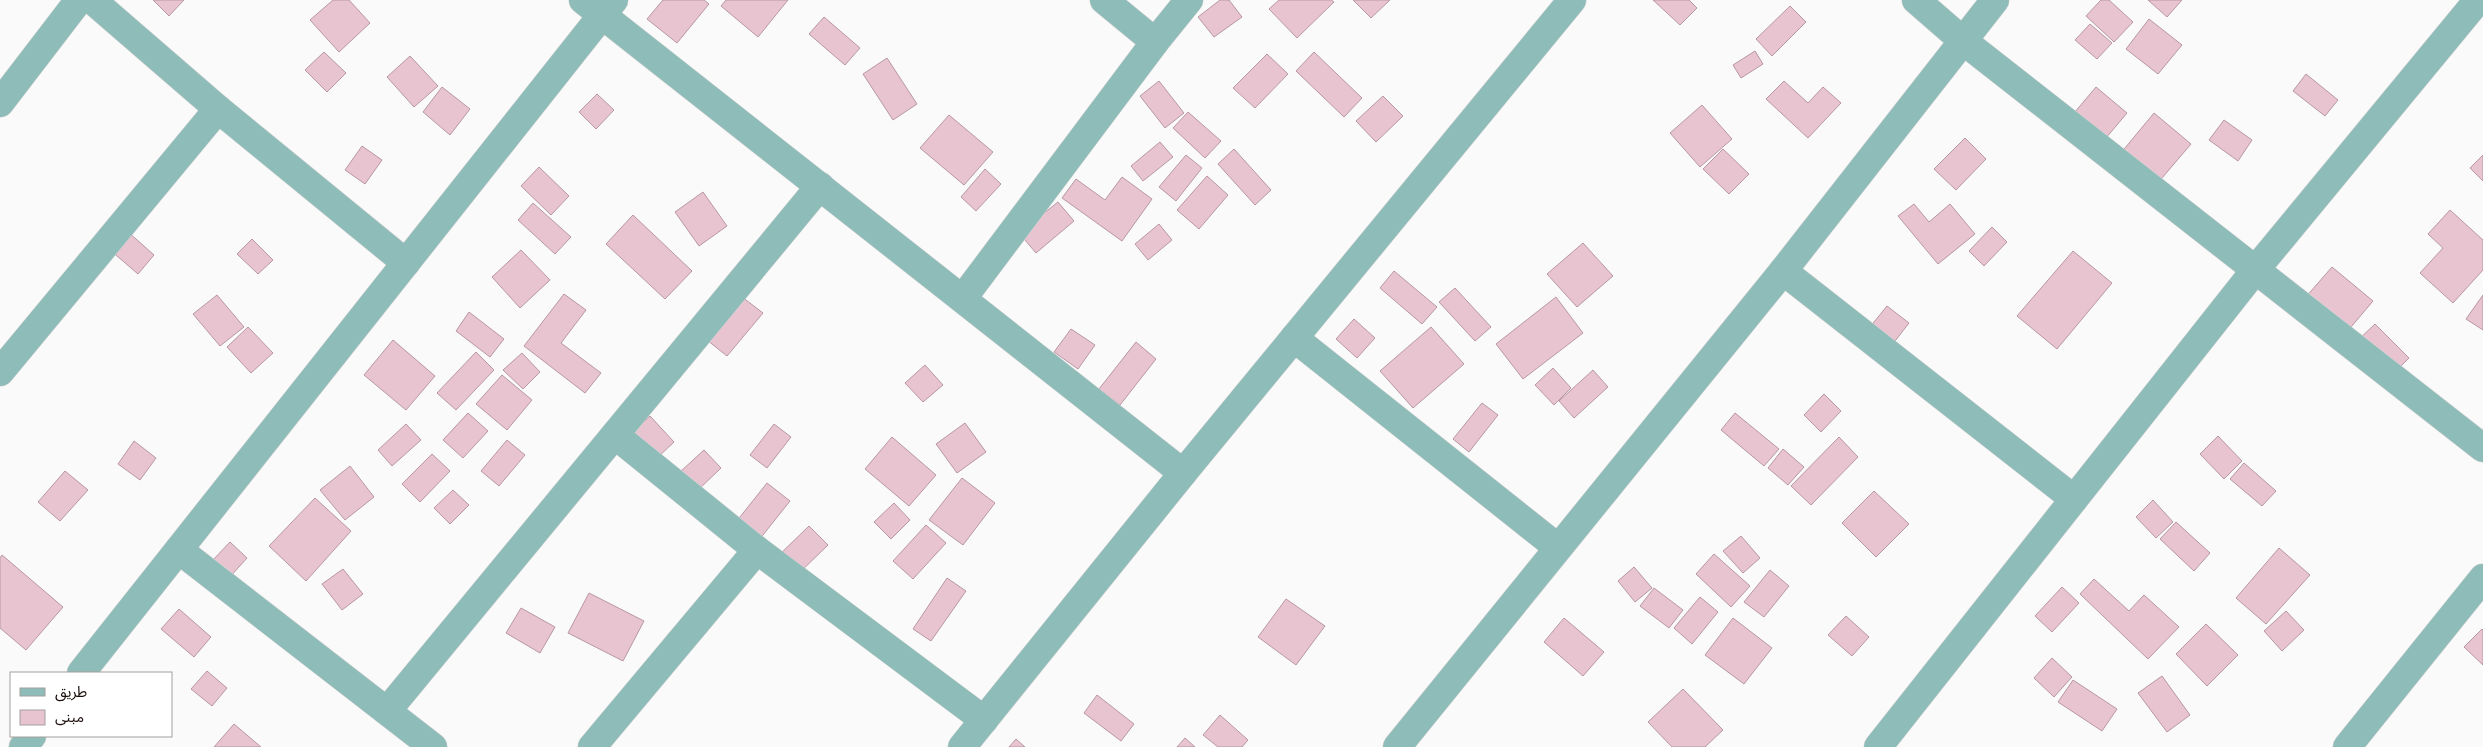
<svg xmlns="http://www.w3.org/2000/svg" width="2483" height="747" font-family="'PT Sans','Noto Sans Arabic',sans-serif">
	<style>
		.building { fill: #e7c4d0; stroke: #b897a3 }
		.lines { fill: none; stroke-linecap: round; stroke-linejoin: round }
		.minor-casing { stroke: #d6d4d4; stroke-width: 29 }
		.minor { stroke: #8ebcb9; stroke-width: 28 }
	</style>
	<rect width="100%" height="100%" fill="#fafafa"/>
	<!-- building -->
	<g class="building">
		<path d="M 153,0 L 184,0 L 169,16 Z"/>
		<path d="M 333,0 L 349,0 L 370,23 L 339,52 L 310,20 Z"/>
		<path d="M 663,0 L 704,0 L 709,4 L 677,43 L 647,19 Z"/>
		<path d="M 726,0 L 788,0 L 758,37 L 721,6 Z"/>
		<path d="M 1220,0 L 1229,0 L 1242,17 L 1214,37 L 1198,17 Z"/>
		<path d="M 1279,0 L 1331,0 L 1334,2 L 1297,38 L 1269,9 Z"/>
		<path d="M 1353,0 L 1390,0 L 1371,18 Z"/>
		<path d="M 1653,0 L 1689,0 L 1697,8 L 1680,25 Z"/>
		<path d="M 2101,0 L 2109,0 L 2133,22 L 2114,42 L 2086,16 Z"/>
		<path d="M 2148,0 L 2182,0 L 2167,17 Z"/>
		<path d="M 1790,6 L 1806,22 L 1772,56 L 1756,39 Z"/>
		<path d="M 824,17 L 860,48 L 845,65 L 809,34 Z"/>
		<path d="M 2149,19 L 2182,45 L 2158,74 L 2126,49 Z"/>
		<path d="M 2090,24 L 2112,43 L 2097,59 L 2075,40 Z"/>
		<path d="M 1755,51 L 1763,64 L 1741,78 L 1733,65 Z"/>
		<path d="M 324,52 L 346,73 L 327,92 L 305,70 Z"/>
		<path d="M 1314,52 L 1362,98 L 1344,117 L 1296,71 Z"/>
		<path d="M 1267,54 L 1288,74 L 1255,108 L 1233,88 Z"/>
		<path d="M 410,56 L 438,86 L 414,107 L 387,77 Z"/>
		<path d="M 887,58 L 917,104 L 893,120 L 863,74 Z"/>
		<path d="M 2306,74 L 2338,100 L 2325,116 L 2293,91 Z"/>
		<path d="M 1159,81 L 1184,113 L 1165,128 L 1140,96 Z"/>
		<path d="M 1784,81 L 1808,103 L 1823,87 L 1841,103 L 1808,138 L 1766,99 Z"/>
		<path d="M 442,87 L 470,109 L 450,135 L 423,112 Z"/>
		<path d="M 2096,87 L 2127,113 L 2100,145 L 2069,119 Z"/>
		<path d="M 597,94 L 614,110 L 596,129 L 579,112 Z"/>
		<path d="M 1383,96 L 1403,116 L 1376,142 L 1356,121 Z"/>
		<path d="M 1702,105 L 1732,139 L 1700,167 L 1670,133 Z"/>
		<path d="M 1188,112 L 1221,141 L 1205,158 L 1173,128 Z"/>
		<path d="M 2154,113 L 2191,144 L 2156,185 L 2120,154 Z"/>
		<path d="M 949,115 L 993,152 L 964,185 L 920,148 Z"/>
		<path d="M 2224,120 L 2252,140 L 2238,161 L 2209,140 Z"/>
		<path d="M 1965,138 L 1986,159 L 1956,190 L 1934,169 Z"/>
		<path d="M 1160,142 L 1173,157 L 1143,181 L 1131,166 Z"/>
		<path d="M 362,146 L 382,160 L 365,184 L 345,170 Z"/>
		<path d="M 1234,149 L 1271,190 L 1255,205 L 1218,164 Z"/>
		<path d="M 1723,149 L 1749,174 L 1729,194 L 1703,169 Z"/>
		<path d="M 1186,155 L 1202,168 L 1176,201 L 1159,187 Z"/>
		<path d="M 2483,155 L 2483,181 L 2470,168 Z"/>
		<path d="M 539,167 L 569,196 L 551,215 L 521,186 Z"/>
		<path d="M 985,169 L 1001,184 L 976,211 L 961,197 Z"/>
		<path d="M 1207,176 L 1228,195 L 1199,229 L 1177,210 Z"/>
		<path d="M 1122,177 L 1152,199 L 1122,241 L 1062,198 L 1076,179 L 1105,200 Z"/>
		<path d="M 703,192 L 727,226 L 699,246 L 675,212 Z"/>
		<path d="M 1058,202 L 1074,221 L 1036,253 L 1019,233 Z"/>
		<path d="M 533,203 L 571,237 L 555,254 L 518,220 Z"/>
		<path d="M 1914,204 L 1929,222 L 1950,204 L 1975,234 L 1938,264 L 1898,216 Z"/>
		<path d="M 2450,210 L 2483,240 L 2483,270 L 2453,303 L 2420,273 L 2443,248 L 2428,234 Z"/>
		<path d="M 633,215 L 692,271 L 665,299 L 606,244 Z"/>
		<path d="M 1159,224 L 1172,240 L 1148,260 L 1135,244 Z"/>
		<path d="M 1992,227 L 2007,242 L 1984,266 L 1969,251 Z"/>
		<path d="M 127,231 L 154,255 L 138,274 L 110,250 Z"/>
		<path d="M 252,239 L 273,260 L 258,274 L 237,254 Z"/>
		<path d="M 1583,243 L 1613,276 L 1577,307 L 1547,274 Z"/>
		<path d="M 521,250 L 550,280 L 520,308 L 492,277 Z"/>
		<path d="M 2073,251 L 2112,283 L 2057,349 L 2017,316 Z"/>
		<path d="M 2332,267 L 2373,301 L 2346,333 L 2305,298 Z"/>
		<path d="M 1394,271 L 1437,307 L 1422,324 L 1380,288 Z"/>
		<path d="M 1455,288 L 1491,327 L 1475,341 L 1439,302 Z"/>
		<path d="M 564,294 L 586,310 L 561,343 L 601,373 L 585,393 L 524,346 Z"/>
		<path d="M 217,295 L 244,327 L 220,346 L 193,314 Z"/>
		<path d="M 2483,295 L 2483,330 L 2466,319 Z"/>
		<path d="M 742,297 L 763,313 L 727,356 L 707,340 Z"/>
		<path d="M 1556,297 L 1583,333 L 1523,379 L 1496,344 Z"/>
		<path d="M 1887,306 L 1909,323 L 1892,345 L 1870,327 Z"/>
		<path d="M 469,312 L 504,339 L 490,357 L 456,331 Z"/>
		<path d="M 1354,319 L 1375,338 L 1357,358 L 1336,339 Z"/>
		<path d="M 2375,324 L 2409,358 L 2392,375 L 2358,340 Z"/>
		<path d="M 248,327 L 273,353 L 251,373 L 227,347 Z"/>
		<path d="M 1431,327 L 1464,364 L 1413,408 L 1380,371 Z"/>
		<path d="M 1071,329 L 1095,345 L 1078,369 L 1054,352 Z"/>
		<path d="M 393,340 L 435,376 L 406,410 L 364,375 Z"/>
		<path d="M 1136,342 L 1156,359 L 1120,405 L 1099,389 Z"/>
		<path d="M 476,352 L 494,370 L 456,410 L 437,393 Z"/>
		<path d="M 522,353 L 540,372 L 523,389 L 503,370 Z"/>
		<path d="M 925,365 L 943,385 L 923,402 L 905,383 Z"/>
		<path d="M 1553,368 L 1571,388 L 1554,405 L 1535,385 Z"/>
		<path d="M 1593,370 L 1608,387 L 1574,418 L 1559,401 Z"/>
		<path d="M 502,375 L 532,400 L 507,430 L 476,404 Z"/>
		<path d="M 1824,394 L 1841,411 L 1821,432 L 1804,415 Z"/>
		<path d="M 1482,403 L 1498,415 L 1469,452 L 1453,439 Z"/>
		<path d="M 468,413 L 488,431 L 463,458 L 443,440 Z"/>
		<path d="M 1735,413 L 1779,449 L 1764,466 L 1721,430 Z"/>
		<path d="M 650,416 L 674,442 L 657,458 L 633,432 Z"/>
		<path d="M 965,423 L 986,452 L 957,473 L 936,444 Z"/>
		<path d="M 406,424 L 421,440 L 392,466 L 378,450 Z"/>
		<path d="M 774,424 L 791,437 L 767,468 L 750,455 Z"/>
		<path d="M 2218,436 L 2242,461 L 2224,479 L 2200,454 Z"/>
		<path d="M 892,437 L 936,475 L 909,506 L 865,469 Z"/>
		<path d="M 1839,437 L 1858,457 L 1811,505 L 1791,486 Z"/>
		<path d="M 507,440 L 525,455 L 499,486 L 481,471 Z"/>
		<path d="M 134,441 L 156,458 L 140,480 L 118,464 Z"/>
		<path d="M 1783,449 L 1804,467 L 1788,485 L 1768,468 Z"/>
		<path d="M 704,450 L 721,468 L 697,491 L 680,472 Z"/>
		<path d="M 432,454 L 450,471 L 420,502 L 402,484 Z"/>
		<path d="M 2244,463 L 2276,491 L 2262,506 L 2230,479 Z"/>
		<path d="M 350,466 L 374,497 L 345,520 L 320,490 Z"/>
		<path d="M 65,471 L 88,490 L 60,521 L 38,502 Z"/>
		<path d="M 962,478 L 995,503 L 963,545 L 929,520 Z"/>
		<path d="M 767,483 L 790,501 L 759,540 L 736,522 Z"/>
		<path d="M 453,490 L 469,505 L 450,524 L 434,508 Z"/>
		<path d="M 1874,491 L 1909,524 L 1876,557 L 1842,523 Z"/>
		<path d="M 315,498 L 351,531 L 306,581 L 269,546 Z"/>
		<path d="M 2153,500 L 2173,522 L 2156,538 L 2136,517 Z"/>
		<path d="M 894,503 L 910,520 L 891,539 L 874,522 Z"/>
		<path d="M 2176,522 L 2210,553 L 2194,571 L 2160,539 Z"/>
		<path d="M 926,525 L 946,543 L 913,579 L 893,561 Z"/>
		<path d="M 809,526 L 828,545 L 796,576 L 777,557 Z"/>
		<path d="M 1741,536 L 1760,558 L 1743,573 L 1723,551 Z"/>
		<path d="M 230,542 L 247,558 L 229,578 L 212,561 Z"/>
		<path d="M 2279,548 L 2310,575 L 2266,624 L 2236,598 Z"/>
		<path d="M 1714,554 L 1750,586 L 1731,607 L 1696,574 Z"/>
		<path d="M 2,555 L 63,607 L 26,650 L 0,628 L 0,558 Z"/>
		<path d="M 1634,567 L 1652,588 L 1635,602 L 1618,581 Z"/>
		<path d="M 343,569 L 363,594 L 342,610 L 322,584 Z"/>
		<path d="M 1770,570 L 1789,586 L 1764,617 L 1744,602 Z"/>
		<path d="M 947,578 L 966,591 L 931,641 L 913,629 Z"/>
		<path d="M 2094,579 L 2129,611 L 2144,595 L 2179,627 L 2148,659 L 2080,594 Z"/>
		<path d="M 2062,587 L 2079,603 L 2052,632 L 2035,616 Z"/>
		<path d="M 1654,588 L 1683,610 L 1669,628 L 1640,606 Z"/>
		<path d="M 589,593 L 644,621 L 623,661 L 568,633 Z"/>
		<path d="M 1700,597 L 1718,612 L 1692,644 L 1674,628 Z"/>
		<path d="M 1286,599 L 1325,626 L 1296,665 L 1258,637 Z"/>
		<path d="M 521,608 L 555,627 L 540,653 L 506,633 Z"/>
		<path d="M 179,609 L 211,637 L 194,657 L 161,629 Z"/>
		<path d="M 2286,611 L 2304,630 L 2282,651 L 2264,631 Z"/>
		<path d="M 1846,616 L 1869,637 L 1852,656 L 1828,635 Z"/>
		<path d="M 1564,618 L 1604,652 L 1583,676 L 1544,642 Z"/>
		<path d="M 1733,618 L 1772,648 L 1744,684 L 1705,655 Z"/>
		<path d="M 2206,624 L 2238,655 L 2207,686 L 2176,654 Z"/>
		<path d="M 2482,629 L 2483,630 L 2483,665 L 2464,647 Z"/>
		<path d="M 2052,658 L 2072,677 L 2054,697 L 2034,678 Z"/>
		<path d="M 207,671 L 227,688 L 212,706 L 191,689 Z"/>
		<path d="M 2162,676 L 2190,715 L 2167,732 L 2138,693 Z"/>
		<path d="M 2073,680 L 2117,709 L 2102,731 L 2058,702 Z"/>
		<path d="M 1683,689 L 1723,730 L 1705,747 L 1672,747 L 1648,722 Z"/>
		<path d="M 1097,695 L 1134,724 L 1121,741 L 1084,713 Z"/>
		<path d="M 1220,715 L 1248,740 L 1242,747 L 1218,747 L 1203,735 Z"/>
		<path d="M 234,724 L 261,747 L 214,747 Z"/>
		<path d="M 1185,738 L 1195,747 L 1177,747 Z"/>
		<path d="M 1016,739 L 1025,747 L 1009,747 Z"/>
	</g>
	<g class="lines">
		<defs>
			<g id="minor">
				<path d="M 92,0 L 218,109 L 406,263"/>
				<path d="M 583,0 L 1183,473"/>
				<path d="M 1104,0 L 1155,42"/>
				<path d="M 1916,0 L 1962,40 L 2483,448"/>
				<path d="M 0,103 L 79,0"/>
				<path d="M 1783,271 L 2074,499"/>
				<path d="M 963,298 L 1155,42 L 1189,0"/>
				<path d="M 1294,338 L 1557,547"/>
				<path d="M 0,372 L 218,109"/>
				<path d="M 615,435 L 757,550 L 984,720"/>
				<path d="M 179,550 L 433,747"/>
				<path d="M 81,673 L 614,0"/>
				<path d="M 387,711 L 820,186"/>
				<path d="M 23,747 L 32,736"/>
				<path d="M 592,747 L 757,550"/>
				<path d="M 962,747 L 1183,473 L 1572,0"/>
				<path d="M 1397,747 L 1783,271 L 1995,0"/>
				<path d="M 1878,747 L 2256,269 L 2478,0"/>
				<path d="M 2347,747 L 2483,578"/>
			</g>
		</defs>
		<!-- minor casing -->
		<use href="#minor" class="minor-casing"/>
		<!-- minor -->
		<use href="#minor" class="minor"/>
	</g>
	<!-- legend -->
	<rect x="10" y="672" width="162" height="65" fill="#ffffff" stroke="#a39f9d"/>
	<rect x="20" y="688" width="25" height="8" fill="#8ebcb9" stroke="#a39f9d"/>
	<text x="55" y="697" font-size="15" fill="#1a0e0a">طريق</text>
	<rect x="20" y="710" width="25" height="15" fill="#e7c4d0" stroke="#a39f9d"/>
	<text x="55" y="722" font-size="15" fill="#1a0e0a">مبنى</text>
</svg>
